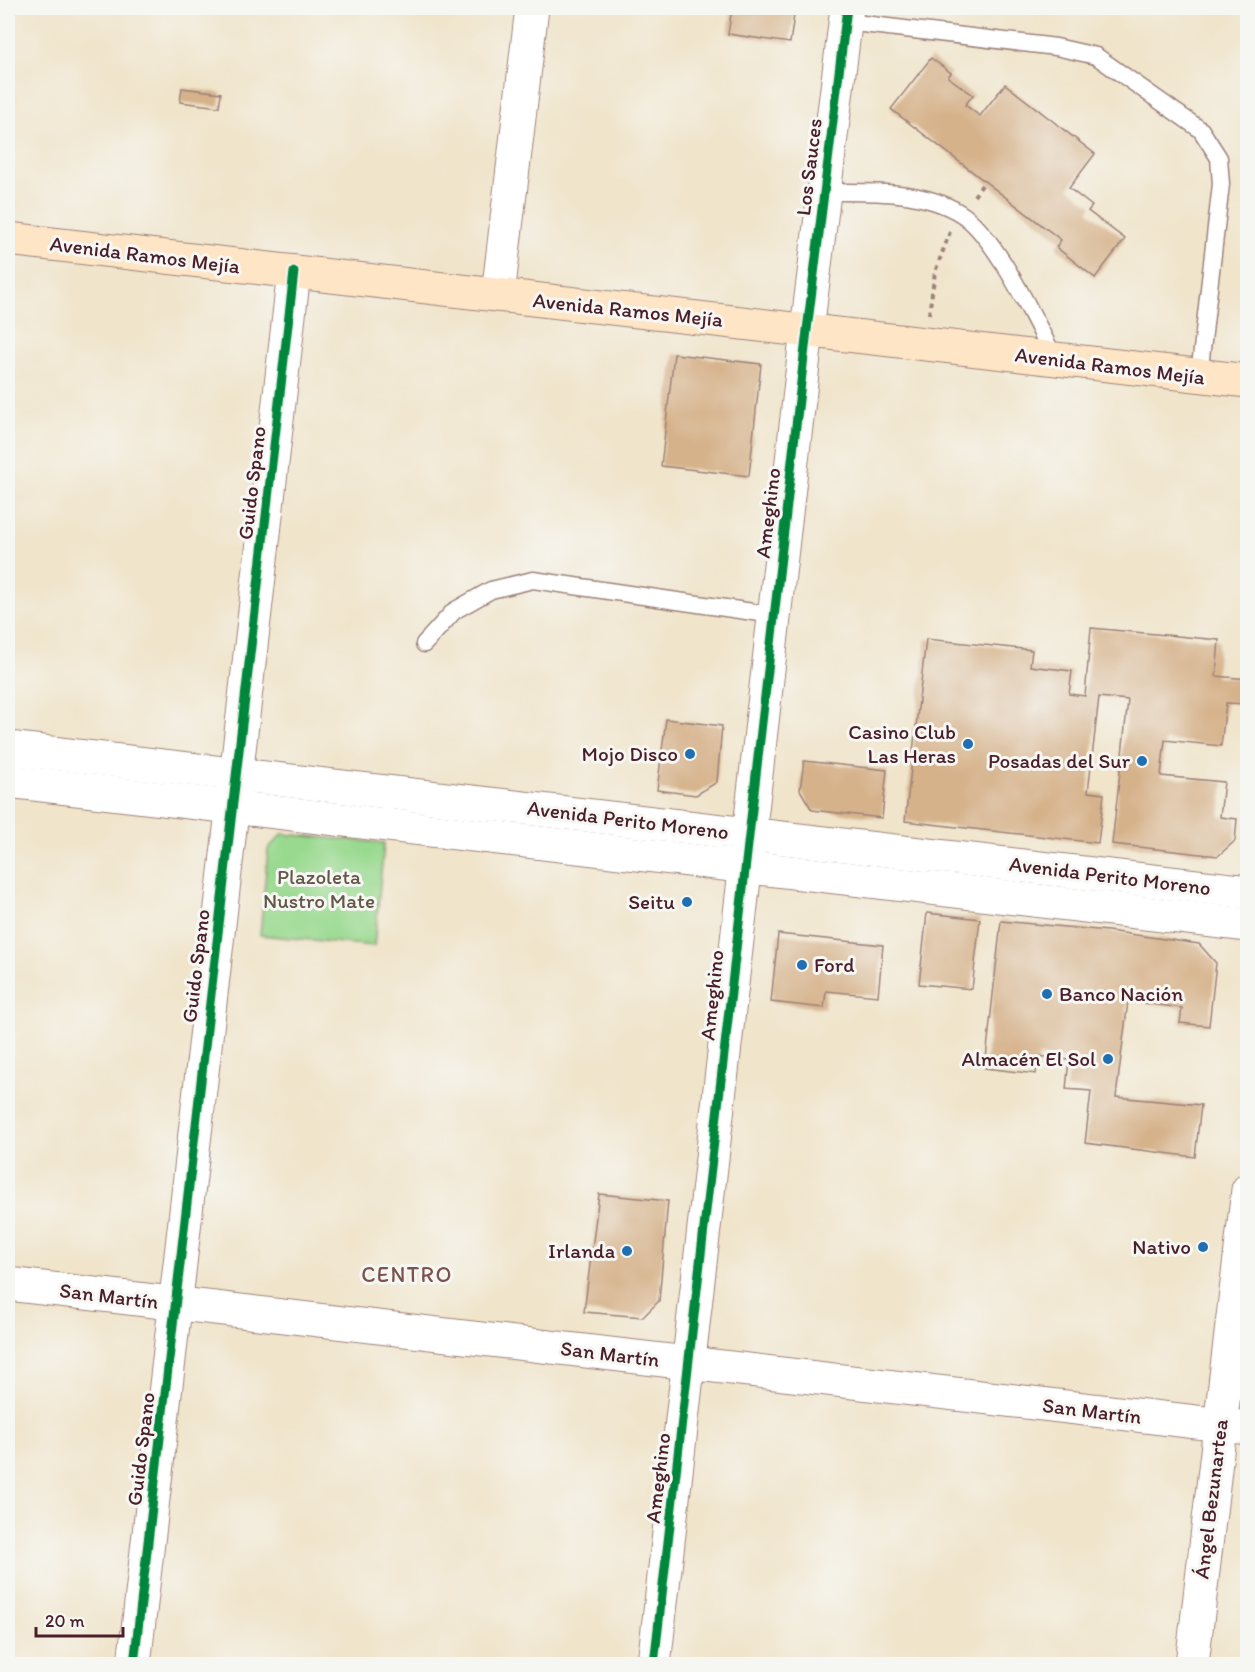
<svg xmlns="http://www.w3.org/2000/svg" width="1255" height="1672" font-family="Itim,sans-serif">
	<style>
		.green { fill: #99d98f; stroke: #727c5d; stroke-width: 1.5 }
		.building { fill: #d6b28b }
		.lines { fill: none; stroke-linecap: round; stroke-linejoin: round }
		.service-casing { stroke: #9d827a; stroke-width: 19 }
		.minor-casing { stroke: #9d827a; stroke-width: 35 }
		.tertiary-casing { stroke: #9d827a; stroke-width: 35 }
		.secondary-casing { stroke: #9d827a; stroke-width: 35 }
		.path { stroke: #9d827a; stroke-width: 4; stroke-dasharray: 4.5 4.5; stroke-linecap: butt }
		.service { stroke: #fff; stroke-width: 16 }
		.minor { stroke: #fff; stroke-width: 33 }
		.tertiary { stroke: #fff; stroke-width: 33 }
		.secondary { stroke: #fde5c5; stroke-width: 33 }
		.cycleway-casing { stroke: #f6f6f2; stroke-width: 13 }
		.cycleway { stroke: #00873e; stroke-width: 9 }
		.poi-dot { fill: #1f6fb2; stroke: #f6f6f2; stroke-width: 2 }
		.labels { text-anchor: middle; stroke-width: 6; stroke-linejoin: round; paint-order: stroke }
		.street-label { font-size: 21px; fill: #4a1f2b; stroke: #f6f6f2 }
		.poi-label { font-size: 21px; fill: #4a1f2b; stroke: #f6f6f2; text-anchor: end }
		.park-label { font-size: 21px; fill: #625749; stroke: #f6f6f2 }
		.neighbourhood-label { font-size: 22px; letter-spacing: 1.5px; fill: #7b524d; stroke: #f6f6f2 }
	</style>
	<rect width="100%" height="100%" fill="#f6f6f2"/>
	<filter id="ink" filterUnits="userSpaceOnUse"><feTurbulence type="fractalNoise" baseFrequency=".0167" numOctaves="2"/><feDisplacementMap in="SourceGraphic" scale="12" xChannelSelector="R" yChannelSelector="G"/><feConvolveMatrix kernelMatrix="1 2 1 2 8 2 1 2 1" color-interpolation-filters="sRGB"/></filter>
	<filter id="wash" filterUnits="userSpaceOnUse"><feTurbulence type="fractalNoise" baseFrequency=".008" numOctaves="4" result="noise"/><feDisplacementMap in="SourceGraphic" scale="24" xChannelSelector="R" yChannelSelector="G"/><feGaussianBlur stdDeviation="1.35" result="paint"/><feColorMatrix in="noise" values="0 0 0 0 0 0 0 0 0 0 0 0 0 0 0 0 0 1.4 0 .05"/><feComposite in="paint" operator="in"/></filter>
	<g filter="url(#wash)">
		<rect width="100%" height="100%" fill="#f0e4ca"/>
		<!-- green -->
		<path class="green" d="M 282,834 L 384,843 L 374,946 L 260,935 L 268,849 Z"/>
		<g id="blocks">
			<!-- building -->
			<g class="building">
				<path d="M 732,8 L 795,8 L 790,43 L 728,34 Z"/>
				<path d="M 931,58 L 951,73 L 948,77 L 973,95 L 965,105 L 980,116 L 1005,84 L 1095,154 L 1069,188 L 1092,206 L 1088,211 L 1125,239 L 1095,278 L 1056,247 L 1061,240 L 891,109 Z"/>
				<path d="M 182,88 L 221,93 L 219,107 L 180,102 Z"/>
				<path d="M 674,354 L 761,364 L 749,476 L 661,466 Z"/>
				<path d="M 1091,628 L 1219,640 L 1216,676 L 1248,679 L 1248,704 L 1226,703 L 1221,746 L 1165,740 L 1161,776 L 1224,782 L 1220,817 L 1237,819 L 1235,841 L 1218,856 L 1112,844 L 1128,700 L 1099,697 L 1088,792 L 1104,794 L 1098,843 L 905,821 L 926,639 L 1032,650 L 1030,666 L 1072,671 L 1069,694 L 1085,696 Z"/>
				<path d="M 666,719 L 722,726 L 717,782 L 696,795 L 657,790 Z"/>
				<path d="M 804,761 L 887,770 L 882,818 L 812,810 L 800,790 Z"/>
				<path d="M 927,913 L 980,919 L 972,989 L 919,984 Z"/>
				<path d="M 1001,921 L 1108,931 L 1199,944 L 1216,963 L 1209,1026 L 1180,1023 L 1182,1008 L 1128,1001 L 1116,1097 L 1201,1105 L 1195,1157 L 1085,1143 L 1091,1091 L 1066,1089 L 1069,1060 L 1038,1056 L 1036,1074 L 985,1068 Z"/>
				<path d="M 778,934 L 883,945 L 878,996 L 826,991 L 824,1008 L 771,1002 Z"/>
				<path d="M 599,1194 L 668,1201 L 659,1301 L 643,1317 L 584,1312 Z"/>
			</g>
		</g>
	</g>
	<g filter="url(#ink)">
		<use href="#blocks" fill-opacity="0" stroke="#9d827a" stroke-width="1.5"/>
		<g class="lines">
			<defs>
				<g id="service">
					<path d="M 846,22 L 1056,47 L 1096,56 L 1201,130 L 1219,158 L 1221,184 L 1199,376"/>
					<path d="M 824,192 C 868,192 921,189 960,213 C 996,235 1035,321 1055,359"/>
					<path d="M 424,644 L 454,611 L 491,590 L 533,580 L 774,615"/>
				</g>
				<g id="minor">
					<path d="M 498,295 L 532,8"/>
					<path d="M 8,1284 L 1248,1428"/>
					<path d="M 134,1664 L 294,272"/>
					<path d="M 654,1664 L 807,330 L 847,8"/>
				</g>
				<g id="tertiary">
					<path d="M 8,748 L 1248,892"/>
					<path d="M 8,781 L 1248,925"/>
					<path d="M 1192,1664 L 1248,1190"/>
				</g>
				<path id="secondary" d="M 8,239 L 1248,381"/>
			</defs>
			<!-- service casing -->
			<use href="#service" class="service-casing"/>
			<!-- minor casing -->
			<use href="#minor" class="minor-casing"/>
			<!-- tertiary casing -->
			<use href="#tertiary" class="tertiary-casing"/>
			<!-- secondary casing -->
			<use href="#secondary" class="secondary-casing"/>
			<!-- path -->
			<g class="path">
				<path d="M 974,196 L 985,181"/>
				<path d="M 929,314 L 935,272 L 950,232"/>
			</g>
			<!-- service -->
			<use href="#service" class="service"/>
			<!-- minor -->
			<use href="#minor" class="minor"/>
			<!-- tertiary -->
			<use href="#tertiary" class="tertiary"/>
			<!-- secondary -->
			<use href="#secondary" class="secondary"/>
			<defs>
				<g id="cycleway">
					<path d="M 134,1664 L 294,272"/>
					<path d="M 654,1664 L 807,330 L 847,8"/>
				</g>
			</defs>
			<!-- cycleway casing -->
			<use href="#cycleway" class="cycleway-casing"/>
			<!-- cycleway -->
			<use href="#cycleway" class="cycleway"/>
		</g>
	</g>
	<!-- markers -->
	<g class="poi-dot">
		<circle cx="968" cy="744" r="6"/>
		<circle cx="690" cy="754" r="6"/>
		<circle cx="1142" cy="761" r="6"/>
		<circle cx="687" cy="902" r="6"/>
		<circle cx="802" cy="965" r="6"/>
		<circle cx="1047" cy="994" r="6"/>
		<circle cx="1108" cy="1059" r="6"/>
		<circle cx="1203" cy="1247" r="6"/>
		<circle cx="627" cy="1251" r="6"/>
	</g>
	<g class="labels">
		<!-- street labels -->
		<g class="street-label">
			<text transform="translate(809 167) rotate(-83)" y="7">Los Sauces</text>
			<text transform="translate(145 255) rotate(7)" y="7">Avenida Ramos Mejía</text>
			<text transform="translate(628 310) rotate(6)" y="7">Avenida Ramos Mejía</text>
			<text transform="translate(1110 366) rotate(7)" y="7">Avenida Ramos Mejía</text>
			<text transform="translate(252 483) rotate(-83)" y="7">Guido Spano</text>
			<text transform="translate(768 513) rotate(-83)" y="7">Ameghino</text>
			<text transform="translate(628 820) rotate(7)" y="7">Avenida Perito Moreno</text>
			<text transform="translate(1110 876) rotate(7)" y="7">Avenida Perito Moreno</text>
			<text transform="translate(196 966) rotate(-83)" y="7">Guido Spano</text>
			<text transform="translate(712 995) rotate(-84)" y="7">Ameghino</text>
			<text transform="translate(109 1296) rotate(7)" y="7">San Martín</text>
			<text transform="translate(610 1354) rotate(7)" y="7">San Martín</text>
			<text transform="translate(1092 1411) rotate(7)" y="7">San Martín</text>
			<text transform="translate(141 1449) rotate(-83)" y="7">Guido Spano</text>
			<text transform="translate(658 1478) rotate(-83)" y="7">Ameghino</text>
			<text transform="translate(1211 1499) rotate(-83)" y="7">Ángel Bezunartea</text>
		</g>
		<!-- poi labels -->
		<g class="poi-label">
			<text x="956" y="739">Casino Club<tspan x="956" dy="24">Las Heras</tspan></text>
			<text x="678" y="761">Mojo Disco</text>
			<text x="1130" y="768">Posadas del Sur</text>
			<text x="675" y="909">Seitu</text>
			<text x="814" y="972" text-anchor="start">Ford</text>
			<text x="1059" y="1001" text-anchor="start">Banco Nación</text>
			<text x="1096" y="1066">Almacén El Sol</text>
			<text x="1191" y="1254">Nativo</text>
			<text x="615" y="1258">Irlanda</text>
		</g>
		<!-- park labels -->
		<g class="park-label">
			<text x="319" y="884">Plazoleta<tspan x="319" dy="24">Nustro Mate</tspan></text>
		</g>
		<!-- neighbourhood labels -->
		<g class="neighbourhood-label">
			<text x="407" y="1282">CENTRO</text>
		</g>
	</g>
	<!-- margin -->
	<rect width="1255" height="1672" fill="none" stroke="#f6f6f2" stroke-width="30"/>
	<!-- scale -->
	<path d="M36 1627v9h87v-9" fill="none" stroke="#4a1f2b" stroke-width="3"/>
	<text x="45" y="1627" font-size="18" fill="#4a1f2b" stroke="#f6f6f2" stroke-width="4.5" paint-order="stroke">20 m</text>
</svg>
